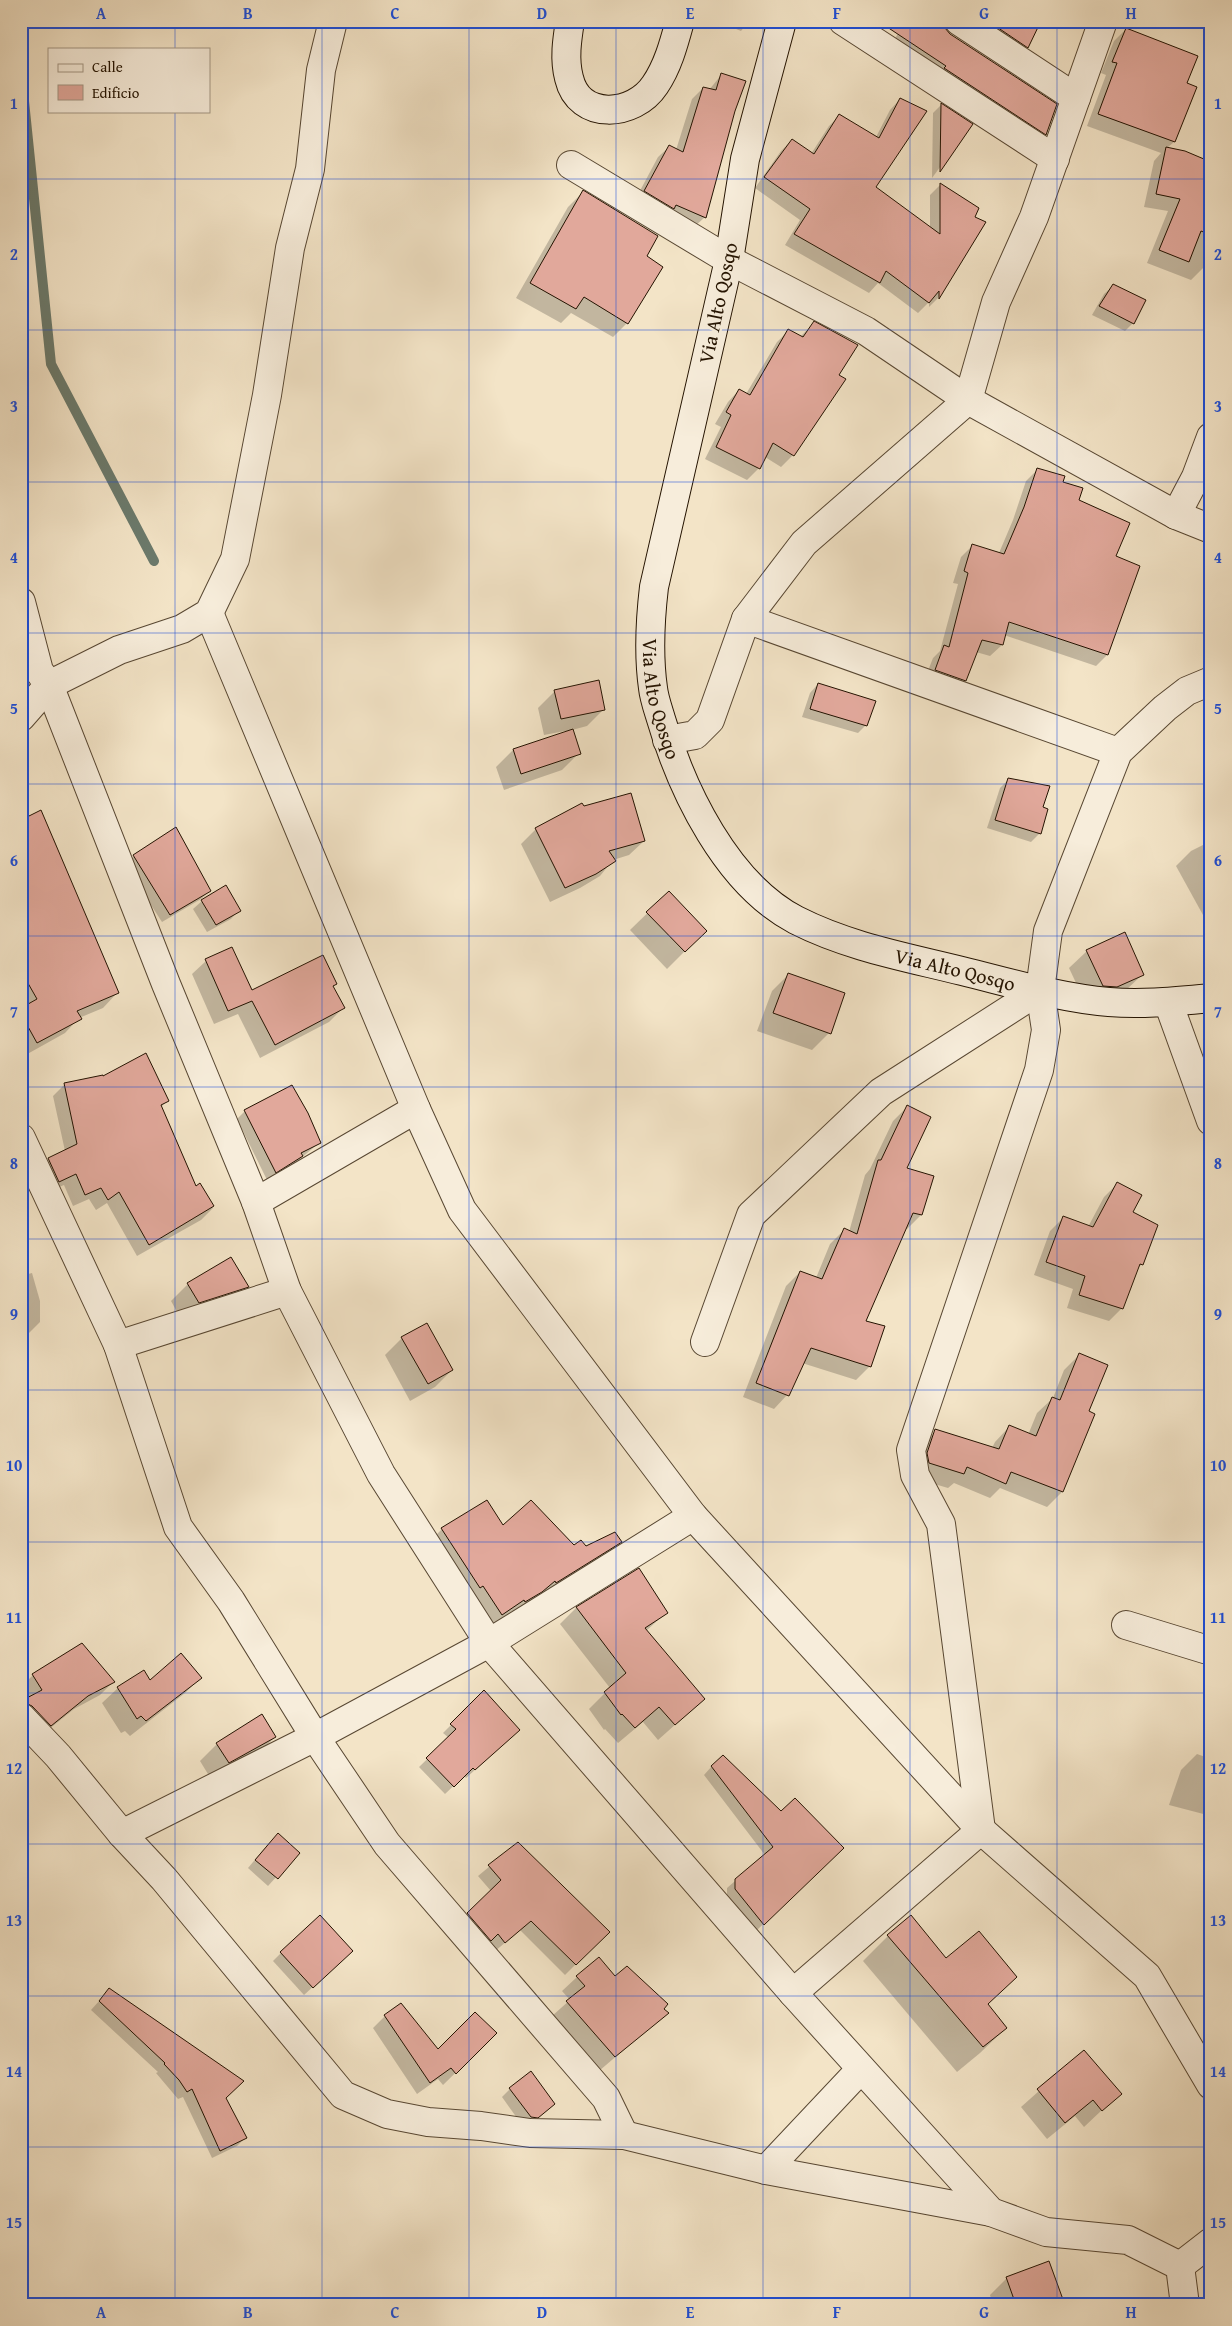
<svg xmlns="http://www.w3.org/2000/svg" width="1232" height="2326" font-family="'Gentium Book Plus',serif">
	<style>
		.shadow { fill: #0003 }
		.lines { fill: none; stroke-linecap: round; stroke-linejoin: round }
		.stream { stroke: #6b7a6c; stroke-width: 10 }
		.building { fill: #e1a89b; stroke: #241301 }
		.street-casing { stroke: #584732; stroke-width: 30 }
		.secondary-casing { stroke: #241301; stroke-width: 30 }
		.street { stroke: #f7eddb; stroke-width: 28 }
		.secondary { stroke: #f7eddb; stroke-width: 28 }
		.grid { fill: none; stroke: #1d4ed8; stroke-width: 1; stroke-opacity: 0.55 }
		.labels { text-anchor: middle; stroke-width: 5; stroke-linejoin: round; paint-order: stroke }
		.street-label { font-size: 20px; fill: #241301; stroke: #f7eddb }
		.neatline { fill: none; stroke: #1d4ed8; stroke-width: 2 }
		.grid-label { font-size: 16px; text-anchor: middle; font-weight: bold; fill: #1d4ed8 }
	</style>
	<rect width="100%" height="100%" fill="#f3e4c7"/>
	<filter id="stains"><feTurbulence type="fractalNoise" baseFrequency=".004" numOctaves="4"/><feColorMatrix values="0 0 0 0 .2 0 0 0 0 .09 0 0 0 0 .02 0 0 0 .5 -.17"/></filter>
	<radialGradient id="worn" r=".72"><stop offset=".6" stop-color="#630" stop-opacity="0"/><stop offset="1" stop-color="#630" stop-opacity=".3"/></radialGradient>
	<!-- shadow -->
	<g class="shadow">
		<path d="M 716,21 L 749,21 L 741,31 Z"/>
		<path d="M 980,21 L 1040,21 L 1027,47 L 1019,55 Z"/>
		<path d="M 905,22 L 943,24 L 949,35 L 1045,134 L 1032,147 L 888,50 Z"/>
		<path d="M 1126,29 L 1185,83 L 1195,87 L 1174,142 L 1167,148 L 1211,222 L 1211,249 L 1204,267 L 1191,280 L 1147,263 L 1168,211 L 1144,207 L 1154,161 L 1161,153 L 1087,126 L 1106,75 L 1101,73 L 1114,41 Z"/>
		<path d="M 722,74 L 734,111 L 705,217 L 693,228 L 634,202 L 658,157 L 670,146 L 676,150 L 692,99 L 703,88 L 709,90 Z"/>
		<path d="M 900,99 L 874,187 L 930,229 L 930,195 L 940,185 L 974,217 L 984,222 L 938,298 L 929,307 L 929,302 L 918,313 L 878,283 L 869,293 L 785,245 L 800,220 L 755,188 L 781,151 L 792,140 L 811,154 L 829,126 L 839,116 L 876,137 L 890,110 Z"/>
		<path d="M 941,105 L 971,125 L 932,178 L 933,113 Z"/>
		<path d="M 583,192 L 645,257 L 627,323 L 613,337 L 571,313 L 561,323 L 516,298 L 568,207 Z"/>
		<path d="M 1113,286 L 1133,323 L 1125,331 L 1092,315 L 1104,294 Z"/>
		<path d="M 814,323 L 838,375 L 844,380 L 793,455 L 781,467 L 765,457 L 759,468 L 747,480 L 705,459 L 721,427 L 715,424 L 728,402 L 739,390 L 746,394 L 777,342 L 789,330 L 800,337 Z"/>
		<path d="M 1038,469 L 1062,482 L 1078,501 L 1114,557 L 1107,655 L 1096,666 L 1004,635 L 1002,645 L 990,656 L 976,652 L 965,681 L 954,692 L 924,681 L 933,658 L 940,651 L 958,584 L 953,583 L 961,557 L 972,546 L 999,553 L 1013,520 L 1026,481 Z"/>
		<path d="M 1211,479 L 1211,494 L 1205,491 Z"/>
		<path d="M 818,684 L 866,725 L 858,733 L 802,717 L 810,693 Z"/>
		<path d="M 555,691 L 604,709 L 587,726 L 572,730 L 579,753 L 562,770 L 504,790 L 496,767 L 513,750 L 565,733 L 565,731 L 544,735 L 538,708 Z"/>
		<path d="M 1008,780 L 1041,808 L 1040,833 L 1031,842 L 987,828 L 1000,788 Z"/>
		<path d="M 583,807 L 644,841 L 629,855 L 613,860 L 600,876 L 580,888 L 550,902 L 521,844 L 536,829 Z"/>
		<path d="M 176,829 L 209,891 L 201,899 L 162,922 L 125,865 L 134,856 Z"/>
		<path d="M 54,839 L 87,926 L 117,993 L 103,1008 L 79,1018 L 65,1033 L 22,1057 L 21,851 Z"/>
		<path d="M 1211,841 L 1211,911 L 1203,915 L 1176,866 L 1191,851 Z"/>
		<path d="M 668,893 L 688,948 L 667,969 L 630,930 Z"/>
		<path d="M 202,901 L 239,910 L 231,919 L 207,932 L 193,909 Z"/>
		<path d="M 232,949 L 251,991 L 336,984 L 332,988 L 343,1008 L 329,1022 L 260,1058 L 238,1014 L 214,1024 L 192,974 L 206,961 Z"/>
		<path d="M 1087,951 L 1143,974 L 1125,991 L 1085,1002 L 1069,968 Z"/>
		<path d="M 789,974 L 829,1033 L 812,1050 L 757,1031 L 772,991 Z"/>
		<path d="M 65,1084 L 167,1101 L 160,1108 L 195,1187 L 200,1185 L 213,1208 L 201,1220 L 137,1256 L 107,1203 L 96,1210 L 89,1199 L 73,1206 L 64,1185 L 47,1192 L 37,1171 L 49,1159 L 65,1151 L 53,1096 Z"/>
		<path d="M 907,1107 L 905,1169 L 921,1215 L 907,1229 L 905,1228 L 864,1321 L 870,1366 L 856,1380 L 802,1363 L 787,1395 L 774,1409 L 743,1397 L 786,1286 L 800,1272 L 816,1278 L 830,1244 L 844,1230 L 849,1232 L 865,1175 L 870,1169 L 893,1121 Z"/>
		<path d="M 245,1111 L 319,1143 L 293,1165 L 267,1180 L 237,1119 Z"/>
		<path d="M 1117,1184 L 1131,1212 L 1142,1264 L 1136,1270 L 1122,1308 L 1109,1321 L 1067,1308 L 1073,1289 L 1034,1275 L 1050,1231 L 1063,1218 L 1088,1227 L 1104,1197 Z"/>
		<path d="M 32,1273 L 40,1301 L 40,1322 L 27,1335 L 21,1335 L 21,1276 Z"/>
		<path d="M 188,1284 L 248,1286 L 231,1303 L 181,1319 L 171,1301 Z"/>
		<path d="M 402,1338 L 452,1370 L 435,1387 L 410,1401 L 385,1355 Z"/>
		<path d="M 1079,1355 L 1088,1412 L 1093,1414 L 1062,1492 L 1047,1507 L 1000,1488 L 990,1498 L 954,1483 L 948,1488 L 914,1478 L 921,1446 L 936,1431 L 992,1448 L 995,1442 L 1009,1427 L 1028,1435 L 1037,1413 L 1053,1398 L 1064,1370 Z"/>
		<path d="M 503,1527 L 574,1547 L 585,1548 L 620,1542 L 609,1553 L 544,1593 L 543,1591 L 529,1603 L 514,1612 L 512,1611 L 491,1625 L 431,1540 L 442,1529 Z"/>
		<path d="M 639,1570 L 667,1612 L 646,1631 L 704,1699 L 658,1740 L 643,1722 L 618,1743 L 605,1729 L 604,1730 L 589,1709 L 610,1688 L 560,1624 L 576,1608 Z"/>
		<path d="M 144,1671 L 150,1682 L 200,1678 L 185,1693 L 130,1736 L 125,1731 L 121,1733 L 102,1703 L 118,1688 Z"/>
		<path d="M 33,1675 L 113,1682 L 100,1695 L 74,1709 L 38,1738 L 21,1721 L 21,1703 L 27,1699 L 21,1687 Z"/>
		<path d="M 484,1692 L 510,1738 L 466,1778 L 464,1776 L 445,1794 L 419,1767 L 449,1738 L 443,1733 Z"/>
		<path d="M 275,1737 L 258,1754 L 211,1779 L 200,1761 L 217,1744 Z"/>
		<path d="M 1197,1754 L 1211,1759 L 1211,1816 L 1169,1805 L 1181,1770 Z"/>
		<path d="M 712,1766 L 781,1813 L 842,1848 L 755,1932 L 727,1898 L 727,1888 L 765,1855 L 704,1775 Z"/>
		<path d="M 269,1843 L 298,1853 L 268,1886 L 248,1868 Z"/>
		<path d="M 518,1843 L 608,1932 L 565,1975 L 520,1930 L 494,1952 L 457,1924 L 491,1891 L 478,1876 Z"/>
		<path d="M 888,1936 L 946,1960 L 1006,2028 L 980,2053 L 957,2072 L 863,1961 Z"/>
		<path d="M 281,1953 L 343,1959 L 304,1995 L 273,1961 Z"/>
		<path d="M 577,1977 L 615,1977 L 667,2013 L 599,2071 L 552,2016 L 570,2000 L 562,1991 Z"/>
		<path d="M 109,1990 L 225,2097 L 245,2138 L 237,2146 L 212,2158 L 183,2097 L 178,2099 L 156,2073 L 158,2072 L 91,2010 Z"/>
		<path d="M 385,2016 L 438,2051 L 496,2033 L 443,2085 L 438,2079 L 417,2094 L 373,2028 Z"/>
		<path d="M 1084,2051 L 1120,2093 L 1084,2127 L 1075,2116 L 1047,2139 L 1021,2107 Z"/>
		<path d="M 510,2089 L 554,2104 L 528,2125 L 522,2125 L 502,2097 Z"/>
		<path d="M 1007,2278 L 1064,2305 L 993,2305 L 990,2295 Z"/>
	</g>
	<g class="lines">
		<!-- stream -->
		<path class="stream" d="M 21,72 L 51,364 L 154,561"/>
	</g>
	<!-- building -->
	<g class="building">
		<path d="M 878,21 L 944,21 L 945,28 L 950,34 L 1057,104 L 1046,135 L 944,68 L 946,66 Z"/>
		<path d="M 988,21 L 1041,21 L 1028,48 Z"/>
		<path d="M 1126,28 L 1198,56 L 1187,83 L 1197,87 L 1175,142 L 1098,114 L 1117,63 L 1112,62 Z"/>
		<path d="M 721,73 L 746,81 L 735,111 L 706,218 L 676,205 L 674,209 L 644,191 L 669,145 L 683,152 L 703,87 L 716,90 Z"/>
		<path d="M 900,98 L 927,111 L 876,187 L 940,234 L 940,183 L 979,208 L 975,217 L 986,222 L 939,299 L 939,291 L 929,303 L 886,271 L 880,283 L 794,234 L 810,209 L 764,177 L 792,139 L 814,154 L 839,114 L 879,138 Z"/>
		<path d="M 941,103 L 973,124 L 940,172 Z"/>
		<path d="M 1166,147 L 1185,151 L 1211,162 L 1211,235 L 1201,231 L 1189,262 L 1159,250 L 1180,199 L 1156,194 Z"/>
		<path d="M 583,190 L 658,236 L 647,256 L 663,267 L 628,324 L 584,297 L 576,309 L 530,283 Z"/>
		<path d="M 1113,284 L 1146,300 L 1134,324 L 1099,306 Z"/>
		<path d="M 814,321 L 858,345 L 839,375 L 846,379 L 794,456 L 773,443 L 760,469 L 716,447 L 731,415 L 726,412 L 739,389 L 750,395 L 788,329 L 803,337 Z"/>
		<path d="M 1037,468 L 1065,476 L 1063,482 L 1083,488 L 1079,500 L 1130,523 L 1116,556 L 1140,566 L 1108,655 L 1009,622 L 1003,645 L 982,640 L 966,681 L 935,670 L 944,645 L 949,647 L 968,573 L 964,571 L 972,544 L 1004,554 L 1024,507 Z"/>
		<path d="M 599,680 L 605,710 L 561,719 L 554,690 Z"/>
		<path d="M 818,683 L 876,701 L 867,726 L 810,709 Z"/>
		<path d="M 573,729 L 581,754 L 521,774 L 513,749 Z"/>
		<path d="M 1008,778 L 1050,786 L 1043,807 L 1048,809 L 1041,834 L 995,820 Z"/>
		<path d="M 631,793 L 645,841 L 609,851 L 616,861 L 596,874 L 565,888 L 535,828 L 582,803 L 584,806 Z"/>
		<path d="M 41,810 L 119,993 L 77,1011 L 82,1019 L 37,1043 L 21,1014 L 21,1008 L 37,999 L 21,971 L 21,820 Z"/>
		<path d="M 176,827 L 211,891 L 170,915 L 133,855 Z"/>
		<path d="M 226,885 L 241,911 L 216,925 L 201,900 Z"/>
		<path d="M 669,891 L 707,931 L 685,952 L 646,912 Z"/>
		<path d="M 1125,932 L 1144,975 L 1117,987 L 1103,986 L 1086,950 Z"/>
		<path d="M 232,947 L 252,990 L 323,955 L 337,984 L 333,986 L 345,1008 L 275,1045 L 252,1001 L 228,1011 L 205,959 Z"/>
		<path d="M 788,973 L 845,993 L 831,1034 L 773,1013 Z"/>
		<path d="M 146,1053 L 169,1101 L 161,1105 L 196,1186 L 200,1183 L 214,1206 L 149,1245 L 119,1192 L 108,1200 L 101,1188 L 85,1195 L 76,1174 L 59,1182 L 48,1158 L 77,1144 L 64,1083 L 103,1075 L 103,1076 Z"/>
		<path d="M 292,1085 L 308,1113 L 321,1143 L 301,1153 L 303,1156 L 276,1173 L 244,1110 Z"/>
		<path d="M 907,1105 L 931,1117 L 907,1168 L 934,1176 L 922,1215 L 913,1213 L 866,1321 L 885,1326 L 871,1367 L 811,1348 L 789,1396 L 756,1383 L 800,1271 L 822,1279 L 844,1228 L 857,1234 L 878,1160 L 881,1160 Z"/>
		<path d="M 1117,1182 L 1142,1195 L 1133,1212 L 1158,1225 L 1143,1265 L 1140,1264 L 1123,1309 L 1079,1295 L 1085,1276 L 1046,1262 L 1063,1216 L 1093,1227 Z"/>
		<path d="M 231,1257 L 249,1287 L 199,1303 L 187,1283 Z"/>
		<path d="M 427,1323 L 453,1370 L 428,1384 L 401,1337 Z"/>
		<path d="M 1079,1353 L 1108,1365 L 1089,1411 L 1095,1414 L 1063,1492 L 1011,1472 L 1006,1484 L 967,1467 L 964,1474 L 929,1463 L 927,1453 L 935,1429 L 999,1449 L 1009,1425 L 1036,1436 L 1052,1397 L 1060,1400 Z"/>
		<path d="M 487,1500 L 503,1525 L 531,1500 L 574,1545 L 581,1540 L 586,1546 L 615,1532 L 622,1542 L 556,1583 L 555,1581 L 542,1592 L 525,1602 L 524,1600 L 502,1615 L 483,1586 L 480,1588 L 441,1528 Z"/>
		<path d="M 639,1568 L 668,1613 L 645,1628 L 705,1699 L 675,1725 L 659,1707 L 635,1728 L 622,1714 L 621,1715 L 604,1692 L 626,1673 L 576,1607 Z"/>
		<path d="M 82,1643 L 115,1682 L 88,1696 L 51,1726 L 32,1706 L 21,1701 L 42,1690 L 32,1674 Z"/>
		<path d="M 181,1653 L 202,1678 L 146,1721 L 141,1716 L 137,1719 L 117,1687 L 144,1670 L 150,1680 Z"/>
		<path d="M 484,1690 L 520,1730 L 475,1770 L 473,1768 L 454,1787 L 426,1758 L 456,1729 L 450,1724 Z"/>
		<path d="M 262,1714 L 276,1737 L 229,1763 L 216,1743 Z"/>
		<path d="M 723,1755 L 781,1811 L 795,1798 L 844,1848 L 764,1925 L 735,1889 L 735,1879 L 773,1847 L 711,1766 Z"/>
		<path d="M 278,1833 L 300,1853 L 278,1879 L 255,1860 Z"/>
		<path d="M 518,1842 L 610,1932 L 576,1965 L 531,1921 L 505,1943 L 498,1934 L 491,1941 L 467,1913 L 501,1880 L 488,1865 Z"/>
		<path d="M 320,1915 L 353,1951 L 313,1988 L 280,1952 Z"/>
		<path d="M 911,1915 L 946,1958 L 979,1931 L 1017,1977 L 988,2004 L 1007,2028 L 983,2047 L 887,1935 Z"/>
		<path d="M 599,1957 L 615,1976 L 627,1966 L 668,2004 L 664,2009 L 669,2013 L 615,2057 L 566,2001 L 585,1986 L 576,1976 Z"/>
		<path d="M 109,1988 L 244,2081 L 226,2098 L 247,2138 L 220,2151 L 192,2089 L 187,2092 L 179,2080 L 164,2064 L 165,2063 L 99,2001 Z"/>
		<path d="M 401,2003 L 438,2049 L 475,2012 L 497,2033 L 456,2074 L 451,2068 L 430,2083 L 384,2015 Z"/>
		<path d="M 1084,2050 L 1122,2094 L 1102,2111 L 1093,2100 L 1065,2123 L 1037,2089 Z"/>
		<path d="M 531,2071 L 555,2104 L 538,2118 L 531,2117 L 509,2088 Z"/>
		<path d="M 1049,2261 L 1065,2305 L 1016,2305 L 1006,2277 Z"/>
	</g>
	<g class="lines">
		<defs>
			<g id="street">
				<path d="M 843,21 L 1055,159"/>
				<path d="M 959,21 L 1076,98"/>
				<path d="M 571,165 L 729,260 L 866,331 L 968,400 L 1176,515 L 1211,529"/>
				<path d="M 1176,515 L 1196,477 L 1211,437"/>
				<path d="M 21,602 L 39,671 L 49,685 L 166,984 L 256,1202 L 287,1291 L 381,1474 L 489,1643 L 793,1993 L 991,2212 L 1046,2232 L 1128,2240 L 1180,2266 L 1185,2305"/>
				<path d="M 209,613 L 416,1109 L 462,1210 L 693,1516 L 981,1830 L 1147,1976 L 1211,2085"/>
				<path d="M 746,619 L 1118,752"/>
				<path d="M 21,717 L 49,685 L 119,650 L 182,629 L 209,613 L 235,559 L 267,395 L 290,248 L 310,169 L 321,70 L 333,21"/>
				<path d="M 667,740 L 695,735 L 710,720 L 746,619 L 804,543 L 968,400 L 996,302 L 1034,217 L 1103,21"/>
				<path d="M 1168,1002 L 1211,1121"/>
				<path d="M 21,1138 L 118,1345 L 287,1291"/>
				<path d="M 256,1202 L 416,1109"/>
				<path d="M 705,1342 L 751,1215 L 881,1092 L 1040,990"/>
				<path d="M 118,1345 L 178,1527 L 231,1601 L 315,1737 L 387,1844 L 606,2098 L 624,2135"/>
				<path d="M 1126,1625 L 1211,1651"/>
				<path d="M 21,1717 L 58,1756 L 122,1834 L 164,1879 L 343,2095 L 387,2114 L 428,2122 L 481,2126 L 530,2133 L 624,2135 L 766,2170 L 991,2212"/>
				<path d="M 122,1834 L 315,1737 L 489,1643 L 693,1516"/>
				<path d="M 793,1993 L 981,1830 L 941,1524 L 915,1475 L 911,1450 L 1039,1070 L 1046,1030 L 1040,990 L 1048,931 L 1118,752 L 1165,708 L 1187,691 L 1211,681"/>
				<path d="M 766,2170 L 861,2069"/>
				<path d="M 1180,2266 L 1211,2242"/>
			</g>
			<g id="secondary">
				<path d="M 570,21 C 567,40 564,59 569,78 C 579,121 634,117 655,85 C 668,66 674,43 680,21"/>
				<path id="s1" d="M 782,21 L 745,159 L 729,260 L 654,587 C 650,621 648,653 653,688 C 654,698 658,709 661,719 C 682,791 727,884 796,920 C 849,947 906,957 962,971 C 1011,983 1060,998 1109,1002 C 1143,1005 1178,1001 1211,998"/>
			</g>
		</defs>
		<!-- street casing -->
		<use href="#street" class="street-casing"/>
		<!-- secondary casing -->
		<use href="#secondary" class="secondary-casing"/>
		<!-- street -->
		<use href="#street" class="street"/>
		<!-- secondary -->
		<use href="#secondary" class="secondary"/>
	</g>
	<!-- grid -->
	<path class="grid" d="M 175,21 L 175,49M 322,21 L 322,2305M 469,21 L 469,2305M 616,21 L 616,2305M 763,21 L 763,2305M 910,21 L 910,2305M 1057,21 L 1057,2305M 175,111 L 175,2305M 21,179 L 1211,179M 21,330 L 1211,330M 21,482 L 1211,482M 21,633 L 1211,633M 21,784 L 1211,784M 21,936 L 1211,936M 21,1087 L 1211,1087M 21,1239 L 1211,1239M 21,1390 L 1211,1390M 21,1542 L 1211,1542M 21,1693 L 1211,1693M 21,1844 L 1211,1844M 21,1996 L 1211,1996M 21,2147 L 1211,2147"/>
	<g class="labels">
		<!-- street labels -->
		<g class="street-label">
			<text transform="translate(718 303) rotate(-78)" y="7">Via Alto Qosqo</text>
			<text dy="7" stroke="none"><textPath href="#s1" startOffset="694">Via Alto Qosqo</textPath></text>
			<text dy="7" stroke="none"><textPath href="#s1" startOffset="1129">Via Alto Qosqo</textPath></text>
		</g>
	</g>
	<!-- margin -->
	<rect width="1232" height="2326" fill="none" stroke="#f3e4c7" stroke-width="55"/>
	<!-- legend -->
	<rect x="48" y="48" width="162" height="65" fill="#f7eddb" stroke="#a39684"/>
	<rect x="58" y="64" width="25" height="8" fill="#f7eddb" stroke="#a39684"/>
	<text x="92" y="72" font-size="15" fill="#241301">Calle</text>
	<rect x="58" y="85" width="25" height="15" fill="#e1a89b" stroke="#a39684"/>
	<text x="92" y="98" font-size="15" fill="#241301">Edificio</text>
	<rect x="28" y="28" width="1176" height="2270" class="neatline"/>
	<g class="grid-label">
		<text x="101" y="19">A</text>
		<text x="248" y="19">B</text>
		<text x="395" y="19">C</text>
		<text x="542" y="19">D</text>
		<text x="690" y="19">E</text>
		<text x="837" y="19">F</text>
		<text x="984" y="19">G</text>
		<text x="1131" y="19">H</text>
		<text x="14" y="109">1</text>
		<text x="1218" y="109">1</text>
		<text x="14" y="260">2</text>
		<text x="1218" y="260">2</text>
		<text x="14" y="412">3</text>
		<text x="1218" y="412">3</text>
		<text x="14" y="563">4</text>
		<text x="1218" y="563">4</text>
		<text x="14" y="714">5</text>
		<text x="1218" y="714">5</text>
		<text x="14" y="866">6</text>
		<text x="1218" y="866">6</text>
		<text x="14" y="1017">7</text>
		<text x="1218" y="1017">7</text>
		<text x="14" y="1169">8</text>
		<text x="1218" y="1169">8</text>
		<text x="14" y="1320">9</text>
		<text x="1218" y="1320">9</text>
		<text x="14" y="1471">10</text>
		<text x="1218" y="1471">10</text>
		<text x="14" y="1623">11</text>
		<text x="1218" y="1623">11</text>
		<text x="14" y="1774">12</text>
		<text x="1218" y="1774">12</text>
		<text x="14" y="1926">13</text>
		<text x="1218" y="1926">13</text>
		<text x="14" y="2077">14</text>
		<text x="1218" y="2077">14</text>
		<text x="14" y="2228">15</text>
		<text x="1218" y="2228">15</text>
		<text x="101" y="2318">A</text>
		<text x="248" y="2318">B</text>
		<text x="395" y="2318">C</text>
		<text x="542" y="2318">D</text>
		<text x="690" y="2318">E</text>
		<text x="837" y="2318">F</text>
		<text x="984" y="2318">G</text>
		<text x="1131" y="2318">H</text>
	</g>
	<rect width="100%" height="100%" filter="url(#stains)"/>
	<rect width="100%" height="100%" fill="url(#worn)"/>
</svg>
